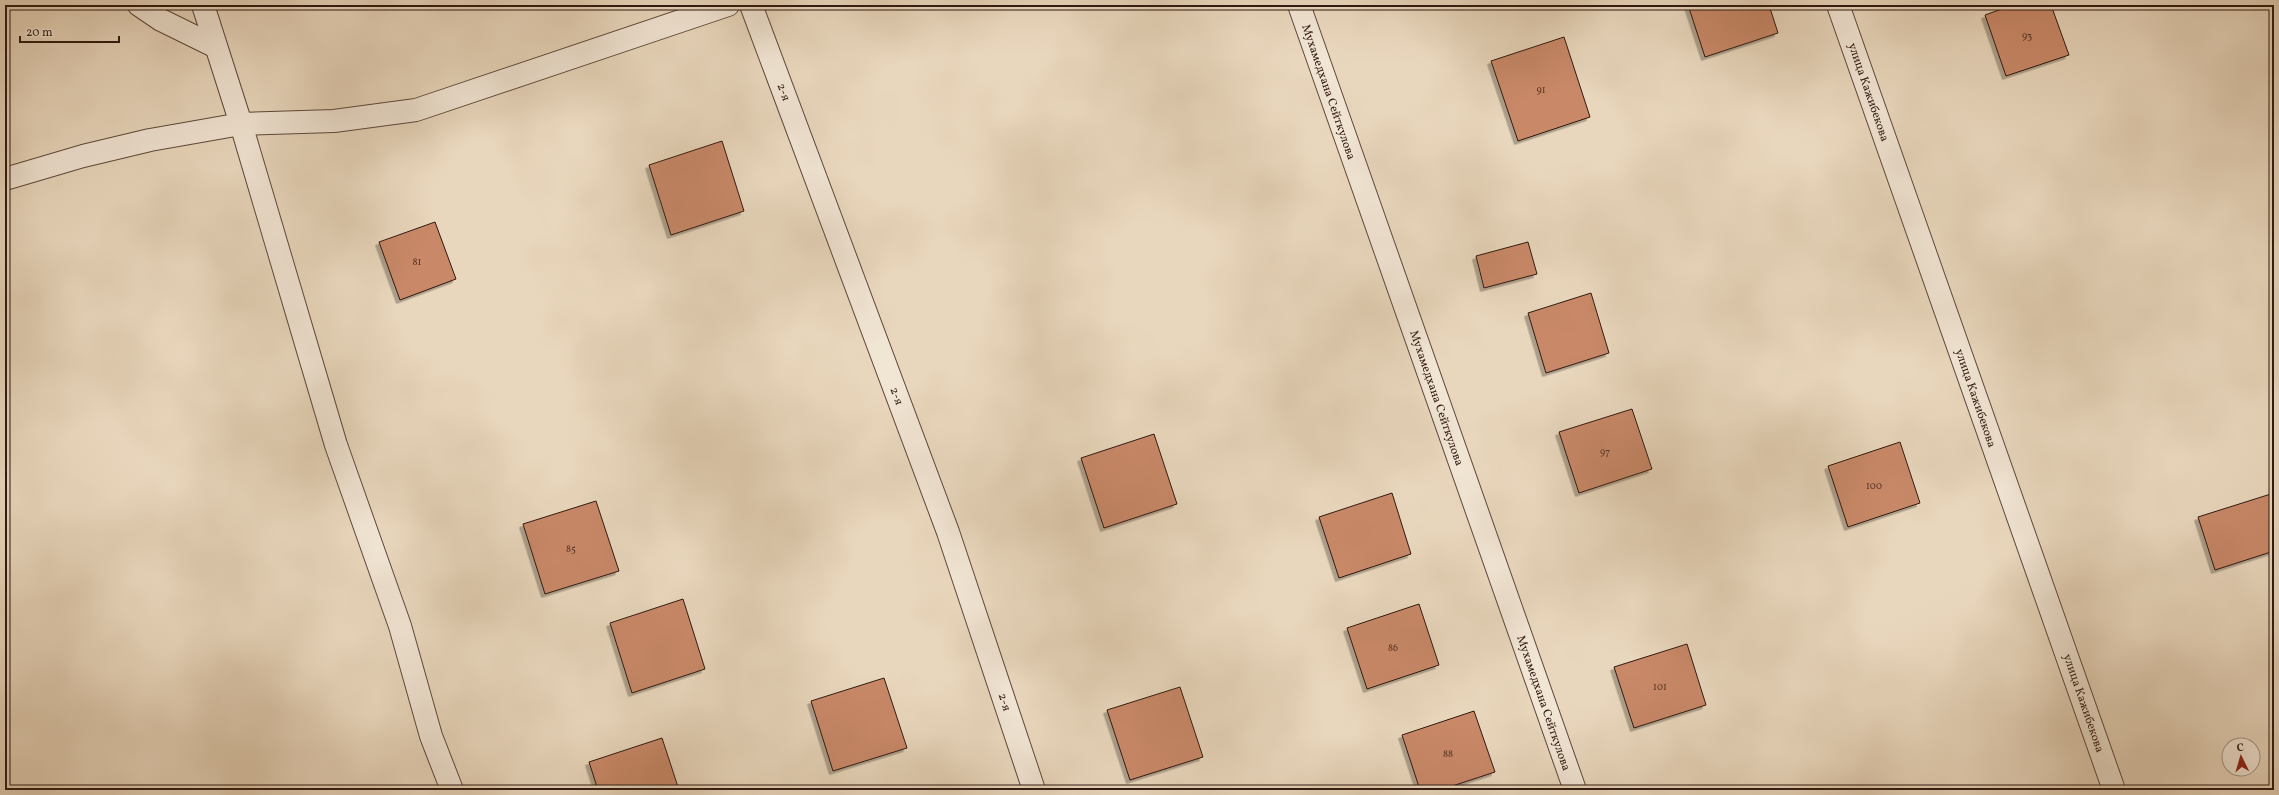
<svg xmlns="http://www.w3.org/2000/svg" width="2279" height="795" font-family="Vollkorn,serif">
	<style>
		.building { fill: #c98969; stroke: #2f1910; filter: url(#shadow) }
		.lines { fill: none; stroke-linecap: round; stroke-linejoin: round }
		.minor-casing { stroke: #5e483b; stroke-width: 24 }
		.minor { stroke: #f1e5d4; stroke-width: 22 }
		.labels { text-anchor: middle; stroke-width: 3; stroke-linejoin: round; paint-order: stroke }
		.number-label { font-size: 10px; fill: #563526 }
		.street-label { font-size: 12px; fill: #2f1910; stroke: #f1e5d4 }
	</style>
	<defs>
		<filter id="shadow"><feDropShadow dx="-3.5" dy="3.5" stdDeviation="0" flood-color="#0004"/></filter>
	</defs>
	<rect width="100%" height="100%" fill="#e9d7bd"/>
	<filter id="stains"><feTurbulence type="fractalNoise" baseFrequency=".005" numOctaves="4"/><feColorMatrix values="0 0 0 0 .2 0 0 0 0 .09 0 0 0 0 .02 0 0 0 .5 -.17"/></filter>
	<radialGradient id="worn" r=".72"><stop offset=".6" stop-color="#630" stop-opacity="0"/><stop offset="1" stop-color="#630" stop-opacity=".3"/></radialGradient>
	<!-- building -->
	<g class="building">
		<path d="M 1688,5 L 1769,5 L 1778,33 L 1705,57 Z"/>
		<path d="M 2013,5 L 2051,5 L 2069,55 L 2006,76 L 1985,15 Z"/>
		<path d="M 1564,37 L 1590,117 L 1518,141 L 1491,61 Z"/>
		<path d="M 722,141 L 744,211 L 671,235 L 649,165 Z"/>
		<path d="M 435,222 L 456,279 L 400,300 L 379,242 Z"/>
		<path d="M 1528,242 L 1537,274 L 1484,288 L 1476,256 Z"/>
		<path d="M 1591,293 L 1609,353 L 1546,373 L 1528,313 Z"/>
		<path d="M 1632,409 L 1652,469 L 1579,493 L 1559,432 Z"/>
		<path d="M 1154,434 L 1177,504 L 1104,528 L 1081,458 Z"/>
		<path d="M 1900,442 L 1920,503 L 1848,527 L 1828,466 Z"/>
		<path d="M 1392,493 L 1411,554 L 1339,578 L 1319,517 Z"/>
		<path d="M 2274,493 L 2274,551 L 2215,570 L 2198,517 Z"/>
		<path d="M 596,501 L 619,571 L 545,594 L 523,524 Z"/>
		<path d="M 683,599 L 705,669 L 632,693 L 610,623 Z"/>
		<path d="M 1419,604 L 1439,665 L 1367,689 L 1347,628 Z"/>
		<path d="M 1687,644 L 1706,705 L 1634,728 L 1614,667 Z"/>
		<path d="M 884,678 L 907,748 L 833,771 L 811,701 Z"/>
		<path d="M 1180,687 L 1203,757 L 1130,780 L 1107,710 Z"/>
		<path d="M 1474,711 L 1495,772 L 1440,790 L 1420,790 L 1402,735 Z"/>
		<path d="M 662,738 L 679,790 L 598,790 L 589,762 Z"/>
	</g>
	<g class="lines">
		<defs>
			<g id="minor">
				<path d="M 139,5 L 161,20 L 216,47"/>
				<path d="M 203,5 L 241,124 L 336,445 L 400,626 L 431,736 L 452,790"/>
				<path d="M 751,5 L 948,532 L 1034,790"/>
				<path d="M 1299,5 L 1575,790"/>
				<path d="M 1838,5 L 2114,790"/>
				<path d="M 5,179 L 83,156 L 150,140 L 241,124 L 334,121 L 416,110 L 728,5"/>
			</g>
		</defs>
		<!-- minor casing -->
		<use href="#minor" class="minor-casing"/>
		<!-- minor -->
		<use href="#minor" class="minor"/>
	</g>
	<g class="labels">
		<!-- number labels -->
		<g class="number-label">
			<text x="2027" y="39">93</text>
			<text x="1541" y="93">91</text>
			<text x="417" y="265">81</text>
			<text x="1605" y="455">97</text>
			<text x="1874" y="489">100</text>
			<text x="571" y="552">85</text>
			<text x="1393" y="651">86</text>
			<text x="1660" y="690">101</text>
			<text x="1448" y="757">88</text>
		</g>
		<!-- street labels -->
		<g class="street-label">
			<text transform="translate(784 92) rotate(70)" y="4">2-я</text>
			<text transform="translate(1329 92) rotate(71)" y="4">Мухамедхана Сейткулова</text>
			<text transform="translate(1869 92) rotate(71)" y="4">улица Кажибекова</text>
			<text transform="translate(897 396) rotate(70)" y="4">2-я</text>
			<text transform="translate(1437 398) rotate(71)" y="4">Мухамедхана Сейткулова</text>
			<text transform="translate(1976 398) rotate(71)" y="4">улица Кажибекова</text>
			<text transform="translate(1005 702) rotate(72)" y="4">2-я</text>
			<text transform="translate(1544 703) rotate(71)" y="4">Мухамедхана Сейткулова</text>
			<text transform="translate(2084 703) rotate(71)" y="4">улица Кажибекова</text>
		</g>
	</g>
	<!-- margin -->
	<rect width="2279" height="795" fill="none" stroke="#e9d7bd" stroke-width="20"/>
	<rect x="6" y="6" width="2267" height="783" fill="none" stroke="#2f1910" stroke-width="2"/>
	<rect x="10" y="10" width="2259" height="775" fill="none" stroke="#2f1910"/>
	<!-- north arrow -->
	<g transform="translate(2241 757) rotate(355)"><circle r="19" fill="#f1e5d4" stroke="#a39386"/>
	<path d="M0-3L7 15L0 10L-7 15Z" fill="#8f2418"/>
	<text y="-6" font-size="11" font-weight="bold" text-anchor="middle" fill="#2f1910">С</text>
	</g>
	<!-- scale -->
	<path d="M20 36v6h99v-6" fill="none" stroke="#2f1910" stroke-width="2"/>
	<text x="26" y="36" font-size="12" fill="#2f1910" stroke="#f1e5d4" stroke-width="3" paint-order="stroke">20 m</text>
	<rect width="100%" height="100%" filter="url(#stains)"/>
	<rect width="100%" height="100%" fill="url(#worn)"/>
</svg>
